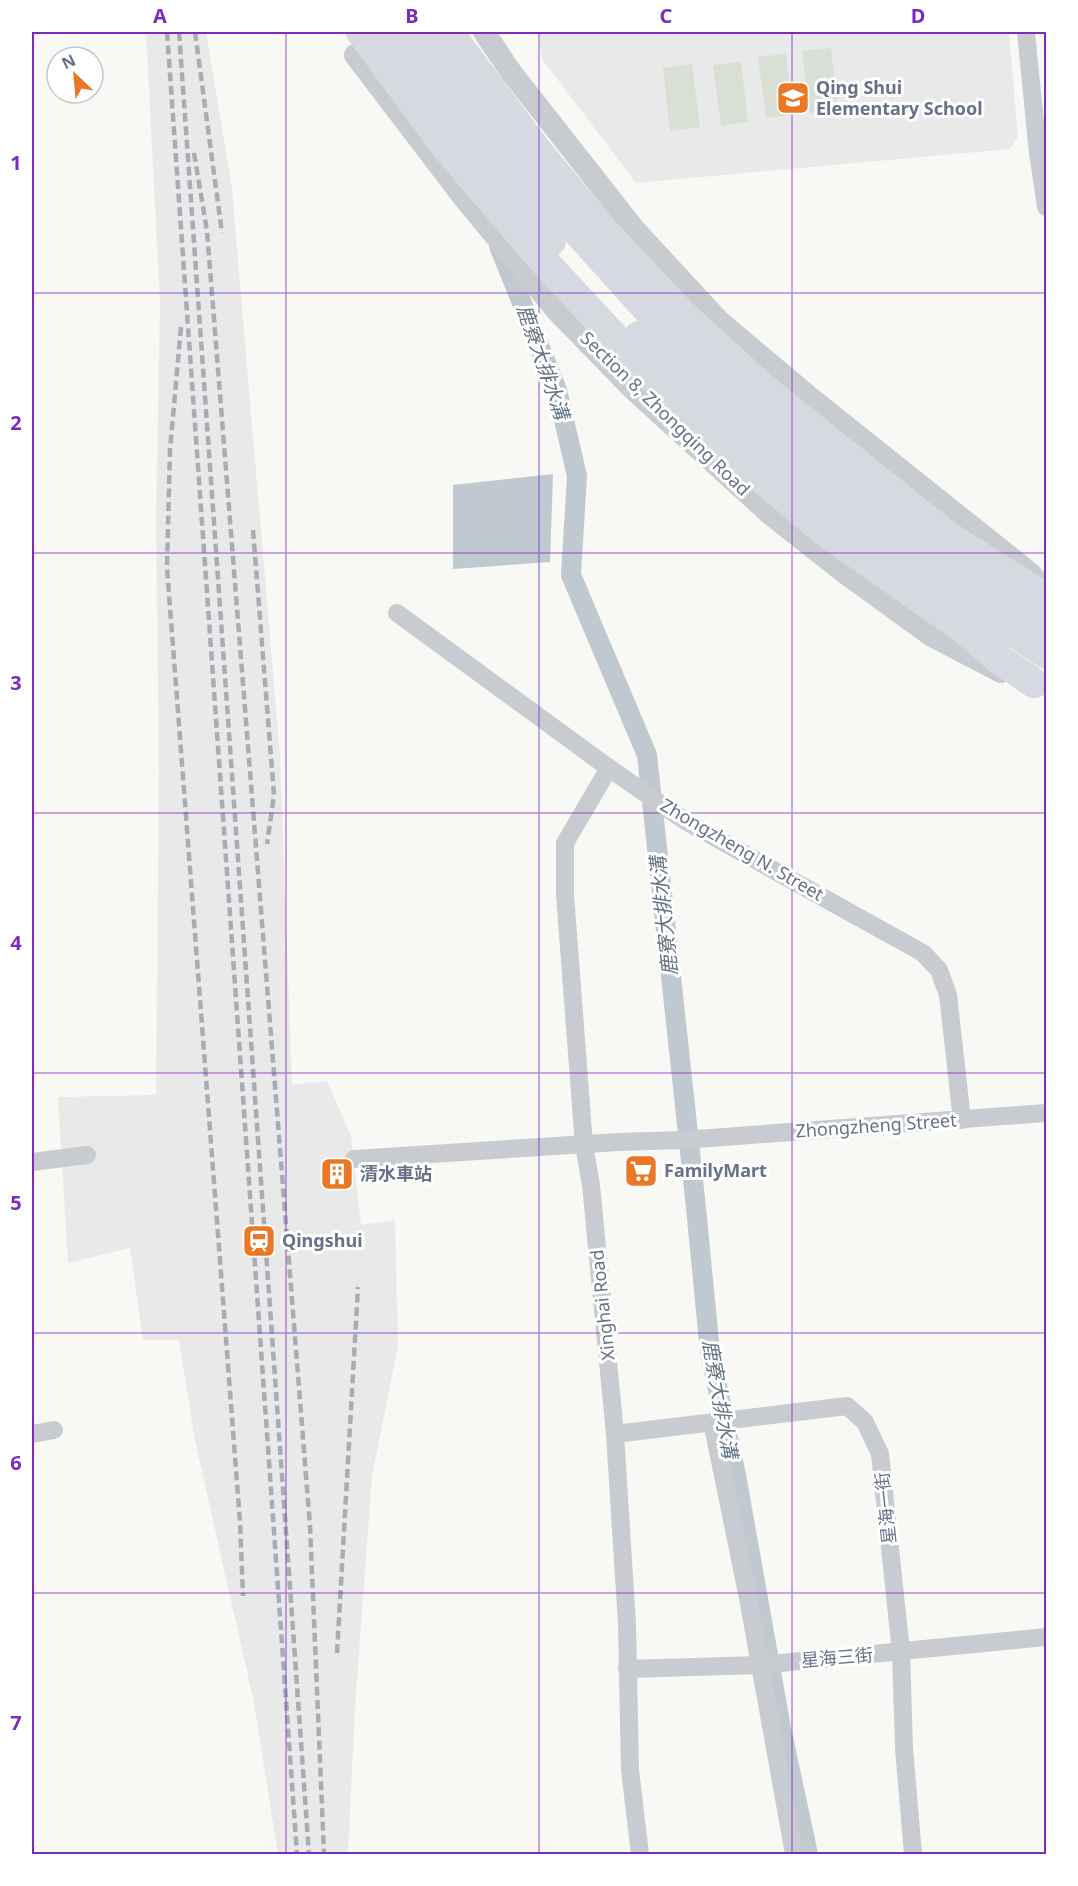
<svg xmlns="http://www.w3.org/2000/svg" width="1078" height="1886" font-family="'Noto Sans','Noto Sans TC',sans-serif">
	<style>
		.built { fill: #e9e9e9 }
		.green { fill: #d8e0d6 }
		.water { fill: #c1c9d0 }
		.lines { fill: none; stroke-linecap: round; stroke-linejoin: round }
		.canal { stroke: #c1c9d0; stroke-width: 20 }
		.minor { stroke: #c8cbcf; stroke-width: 18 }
		.tertiary { stroke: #c8cbcf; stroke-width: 22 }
		.primary { stroke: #d6dae0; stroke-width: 30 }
		.rail { stroke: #a8acb4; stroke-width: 4.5; stroke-dasharray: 9 4.5; stroke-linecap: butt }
		.grid { fill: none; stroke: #7b2cbf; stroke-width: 1.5; stroke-opacity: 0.55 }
		.labels { text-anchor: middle; stroke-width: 6; stroke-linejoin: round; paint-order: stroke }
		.poi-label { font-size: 18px; font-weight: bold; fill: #667288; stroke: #fff; text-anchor: start }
		.street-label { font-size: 18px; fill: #667288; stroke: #fff }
		.water-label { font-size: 20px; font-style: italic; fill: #627483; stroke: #fff }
		.neatline { fill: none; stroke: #7b2cbf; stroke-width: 2 }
		.grid-label { font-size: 20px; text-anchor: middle; font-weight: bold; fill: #7b2cbf }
	</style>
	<rect width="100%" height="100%" fill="#f8f8f5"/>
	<!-- built -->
	<g class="built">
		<path d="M 146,32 L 206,32 L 232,189 L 280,755 L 292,1085 L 327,1081 L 351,1136 L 361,1225 L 395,1220 L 398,1345 L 372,1477 L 355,1707 L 348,1854 L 278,1854 L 253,1698 L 195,1441 L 179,1340 L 143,1340 L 130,1248 L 68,1263 L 58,1097 L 156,1095 L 159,770 L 156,521 L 160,302 Z"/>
		<path d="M 538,32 L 1009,32 L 1018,137 L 1010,149 L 636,183 L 542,59 Z"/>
	</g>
	<!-- green -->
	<g class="green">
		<path d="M 831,48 L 838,110 L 810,113 L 802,51 Z"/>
		<path d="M 786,54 L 793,115 L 766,118 L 758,57 Z"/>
		<path d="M 741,62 L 748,122 L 721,126 L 713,65 Z"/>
		<path d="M 692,64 L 700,127 L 670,131 L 663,68 Z"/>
	</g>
	<!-- water -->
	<path class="water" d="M 553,474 L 550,562 L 453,569 L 453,485 Z"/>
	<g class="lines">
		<!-- canal -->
		<path class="canal" d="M 499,246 L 557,390 L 577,476 L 571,575 L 647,755 L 695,1198 L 710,1352 L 736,1475 L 781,1728 L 808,1854"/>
		<!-- minor -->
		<g class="minor">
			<path d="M 1026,32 L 1038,153 L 1046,207"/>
			<path d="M 397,613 L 609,768 L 687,822 L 923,953 L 939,970 L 948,995 L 962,1120"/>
			<path d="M 609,768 L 565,843 L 565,895 L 584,1145 L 591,1185 L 615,1434 L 627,1624 L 630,1770 L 640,1854"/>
			<path d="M 354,1159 L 618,1142 L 683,1140 L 1046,1113"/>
			<path d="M 32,1162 L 87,1155"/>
			<path d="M 712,1422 L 748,1598 L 794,1854"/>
			<path d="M 32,1434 L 54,1430"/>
			<path d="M 615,1434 L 847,1406 L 865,1422 L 880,1454 L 901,1652 L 904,1748 L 913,1854"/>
			<path d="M 627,1669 L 760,1665 L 1046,1637"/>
		</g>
		<!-- tertiary -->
		<g class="tertiary">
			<path d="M 484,32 L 511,72 L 635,230 L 719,321 L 807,395 L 1030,573 L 1038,582"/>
			<path d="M 355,55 L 464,198 L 530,278 L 558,312 L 633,389 L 769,513 L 845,573 L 932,636 L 1001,672"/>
		</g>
		<!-- primary -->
		<g class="primary">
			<path d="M 361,32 L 447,148 L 539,256 L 640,365 L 705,430 L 824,531 L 965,630 L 1000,660 L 1034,683"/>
			<path d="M 391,32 L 551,241"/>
			<path d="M 419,32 L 557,209 L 665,329 L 748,408 L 840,486 L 1046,626"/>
			<path d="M 448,32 L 539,153 L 603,230 L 681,313 L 763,388 L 949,537 L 1046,598"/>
			<path d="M 639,336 L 703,397 L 823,501 L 911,564 L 1046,654"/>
		</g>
		<!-- rail -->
		<g class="rail">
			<path d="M 167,32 L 297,1854"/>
			<path d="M 179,32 L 309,1854"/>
			<path d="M 195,32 L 222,233"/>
			<path d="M 194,153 L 207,231 L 310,1526 L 324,1854"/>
			<path d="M 181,327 L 170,450 L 167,568 L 240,1522 L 243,1596"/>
			<path d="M 253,530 L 274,795 L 267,844"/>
			<path d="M 337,1653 L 358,1287"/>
		</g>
	</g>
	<!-- grid -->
	<path class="grid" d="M 286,32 L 286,1854M 539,32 L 539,1854M 792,32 L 792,1854M 32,293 L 1046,293M 32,553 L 1046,553M 32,813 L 1046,813M 32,1073 L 1046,1073M 32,1333 L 1046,1333M 32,1593 L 1046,1593"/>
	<!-- icons -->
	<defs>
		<symbol id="school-square" viewBox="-11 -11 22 22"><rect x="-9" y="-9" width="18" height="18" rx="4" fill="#ea7724" stroke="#fff"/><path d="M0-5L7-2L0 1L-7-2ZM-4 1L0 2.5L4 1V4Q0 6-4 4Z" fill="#fff"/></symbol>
		<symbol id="supermarket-square" viewBox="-11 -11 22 22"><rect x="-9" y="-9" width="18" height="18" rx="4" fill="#ea7724" stroke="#fff"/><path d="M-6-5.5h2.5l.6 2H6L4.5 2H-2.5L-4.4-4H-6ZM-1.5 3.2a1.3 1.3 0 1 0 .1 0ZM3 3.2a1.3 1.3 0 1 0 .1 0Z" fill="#fff"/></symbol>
		<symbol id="building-square" viewBox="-11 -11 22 22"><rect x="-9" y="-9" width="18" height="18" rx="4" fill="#ea7724" stroke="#fff"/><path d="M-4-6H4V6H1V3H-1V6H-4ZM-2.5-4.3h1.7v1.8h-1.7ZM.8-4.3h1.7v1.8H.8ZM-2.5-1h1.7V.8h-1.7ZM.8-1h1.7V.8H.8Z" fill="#fff"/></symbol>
		<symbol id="station-square" viewBox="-11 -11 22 22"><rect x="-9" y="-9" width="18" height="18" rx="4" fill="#ea7724" stroke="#fff"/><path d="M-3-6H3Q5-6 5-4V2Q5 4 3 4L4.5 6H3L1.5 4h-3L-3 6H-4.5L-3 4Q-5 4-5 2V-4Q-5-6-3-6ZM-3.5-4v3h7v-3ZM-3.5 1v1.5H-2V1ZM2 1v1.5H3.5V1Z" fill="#fff"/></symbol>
	</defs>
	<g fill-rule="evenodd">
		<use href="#school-square" x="774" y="79" width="38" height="38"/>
		<use href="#supermarket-square" x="622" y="1152" width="38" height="38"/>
		<use href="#building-square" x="318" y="1155" width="38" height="38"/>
		<use href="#station-square" x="240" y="1222" width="38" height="38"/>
	</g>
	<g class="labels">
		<!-- poi labels -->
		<g class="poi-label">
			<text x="816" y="94">Qing Shui<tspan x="816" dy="21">Elementary School</tspan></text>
			<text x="664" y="1177">FamilyMart</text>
			<text x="360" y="1180">清水車站</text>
			<text x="282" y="1247">Qingshui</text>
		</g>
		<!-- street labels -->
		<g class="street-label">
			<text transform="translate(665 414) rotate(44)" y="6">Section 8, Zhongqing Road</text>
			<text transform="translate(742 850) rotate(30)" y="6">Zhongzheng N. Street</text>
			<text transform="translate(876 1126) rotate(-4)" y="6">Zhongzheng Street</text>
			<text transform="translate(603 1305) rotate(-96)" y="6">Xinghai Road</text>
			<text transform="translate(886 1508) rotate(-96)" y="6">星海一街</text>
			<text transform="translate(837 1658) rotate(-5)" y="6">星海三街</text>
		</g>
		<!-- water labels -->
		<g class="water-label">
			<text transform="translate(543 362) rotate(71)" y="7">鹿寮大排水溝</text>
			<text transform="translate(664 916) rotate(-96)" y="7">鹿寮大排水溝</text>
			<text transform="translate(720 1399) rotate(80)" y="7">鹿寮大排水溝</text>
		</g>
	</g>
	<!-- border -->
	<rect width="1078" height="1886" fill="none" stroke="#ffffff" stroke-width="66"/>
	<!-- north arrow -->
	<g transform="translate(75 75) rotate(334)"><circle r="28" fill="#ffffff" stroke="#c2c7cf" stroke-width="1.5"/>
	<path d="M0-4.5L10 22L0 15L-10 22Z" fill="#ea7724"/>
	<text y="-9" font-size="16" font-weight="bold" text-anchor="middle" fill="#667288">N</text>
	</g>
	<rect x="33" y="33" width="1012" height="1820" class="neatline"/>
	<g class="grid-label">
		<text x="160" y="23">A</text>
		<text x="412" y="23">B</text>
		<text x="666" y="23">C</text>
		<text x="918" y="23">D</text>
		<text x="16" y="170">1</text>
		<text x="16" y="430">2</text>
		<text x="16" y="690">3</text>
		<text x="16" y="950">4</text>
		<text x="16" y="1210">5</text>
		<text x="16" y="1470">6</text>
		<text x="16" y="1730">7</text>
	</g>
</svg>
